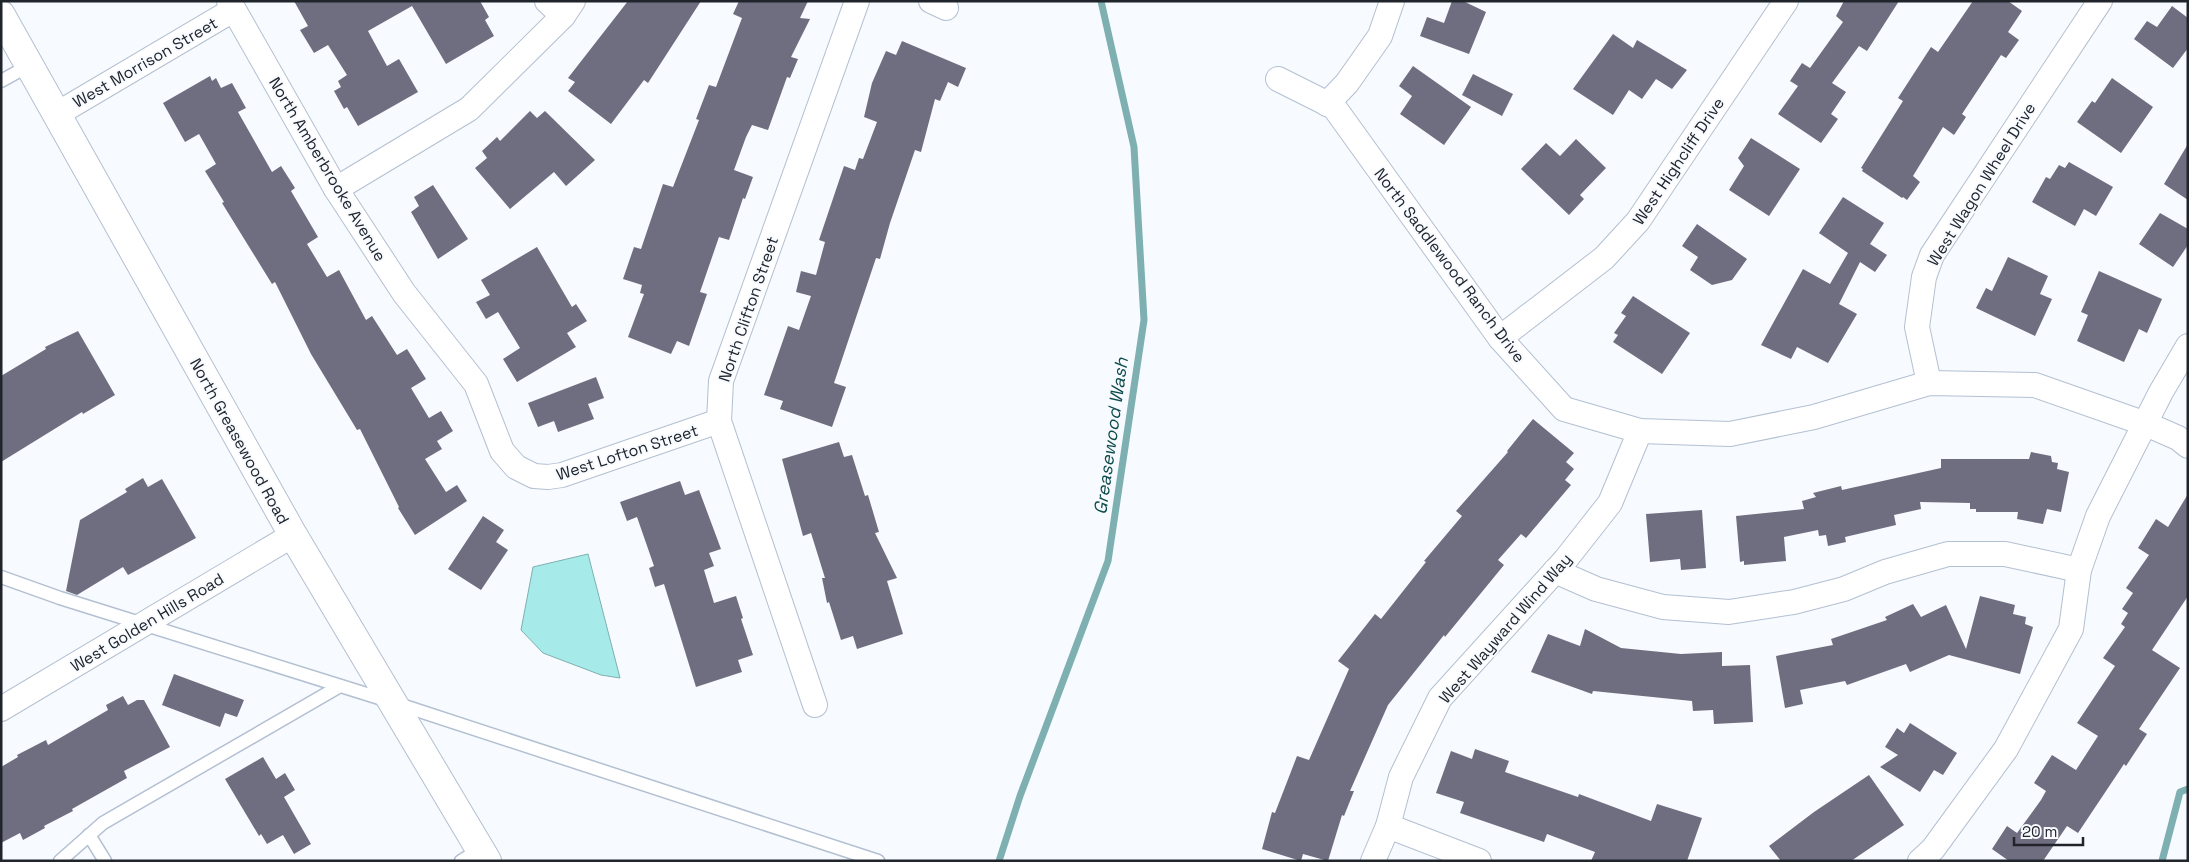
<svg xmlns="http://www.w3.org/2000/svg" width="2189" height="862" font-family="'Space Grotesk',sans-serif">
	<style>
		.water { fill: #a6ebea; stroke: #7eb0b1 }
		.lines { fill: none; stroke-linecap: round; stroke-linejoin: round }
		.stream { stroke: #7eb0b1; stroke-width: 7 }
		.building { fill: #6f6e81 }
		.service-casing { stroke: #b3c0d2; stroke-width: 15 }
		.minor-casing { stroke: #b3c0d2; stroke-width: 26 }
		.tertiary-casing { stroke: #b3c0d2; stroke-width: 30 }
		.service { stroke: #fff; stroke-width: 12 }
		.minor { stroke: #fff; stroke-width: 24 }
		.tertiary { stroke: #fff; stroke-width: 28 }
		.labels { text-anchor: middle; stroke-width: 4; stroke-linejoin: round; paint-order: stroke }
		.street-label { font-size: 16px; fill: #20252c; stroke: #f7fafe }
		.water-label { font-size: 18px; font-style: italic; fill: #0d4b4b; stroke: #f7fafe }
	</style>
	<rect width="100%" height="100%" fill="#f7fafe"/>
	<!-- water -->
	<path class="water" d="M 588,554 L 620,678 L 601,675 L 543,653 L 521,630 L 533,567 Z"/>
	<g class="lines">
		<!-- stream -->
		<g class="stream">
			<path d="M 999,861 L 1020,796 L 1108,561 L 1144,320 L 1134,147 L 1101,1"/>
			<path d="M 2162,861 L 2180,792 L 2188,789"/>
		</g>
	</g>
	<!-- building -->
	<g class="building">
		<path d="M 294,1 L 480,1 L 489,17 L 485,20 L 494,36 L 446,64 L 412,6 L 368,31 L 387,66 L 399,59 L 418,92 L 358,126 L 347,107 L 344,109 L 334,91 L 341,87 L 338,81 L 347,75 L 328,45 L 314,53 L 300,30 L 308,26 Z"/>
		<path d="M 628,1 L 701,1 L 648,83 L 644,80 L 611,124 L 568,91 L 575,82 L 568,78 Z"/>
		<path d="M 739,1 L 808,1 L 800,18 L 810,19 L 791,57 L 798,59 L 790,78 L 787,77 L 768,130 L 752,125 L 746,137 L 734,170 L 753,177 L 745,199 L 743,198 L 729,240 L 719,237 L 700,292 L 707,294 L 689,346 L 677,341 L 671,354 L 628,337 L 644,294 L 640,293 L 642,285 L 623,279 L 634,247 L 641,249 L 663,184 L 673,187 L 699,120 L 696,119 L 709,85 L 716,87 L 742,18 L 733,14 Z"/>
		<path d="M 1452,1 L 1463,1 L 1486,12 L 1469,54 L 1420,36 L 1427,17 L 1444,23 Z"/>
		<path d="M 1844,1 L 1899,1 L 1867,51 L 1859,46 L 1832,83 L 1846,92 L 1831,114 L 1838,119 L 1821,143 L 1778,114 L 1798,86 L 1790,81 L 1802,63 L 1810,68 L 1843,22 L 1836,16 Z"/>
		<path d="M 1973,1 L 2008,1 L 2022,11 L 2008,32 L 2019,40 L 2006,58 L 2001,55 L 1962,114 L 1966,117 L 1954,135 L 1943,127 L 1913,176 L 1920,182 L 1907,200 L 1903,197 L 1902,198 L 1862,171 L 1863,169 L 1861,168 L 1903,101 L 1898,98 L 1931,47 L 1938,52 Z"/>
		<path d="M 2172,6 L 2188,18 L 2188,48 L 2173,68 L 2134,39 L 2147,21 L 2157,27 Z"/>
		<path d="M 1613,34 L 1633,48 L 1637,40 L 1687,70 L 1672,89 L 1656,79 L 1642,99 L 1629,90 L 1613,115 L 1573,89 Z"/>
		<path d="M 902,41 L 966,68 L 958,87 L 948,82 L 940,101 L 935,99 L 921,152 L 915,150 L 890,223 L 880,259 L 876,258 L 834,383 L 846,387 L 832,427 L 780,409 L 783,401 L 764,395 L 788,326 L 799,330 L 811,296 L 796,292 L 801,271 L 816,275 L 825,242 L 819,240 L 844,166 L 855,170 L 859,158 L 863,159 L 877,122 L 864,117 L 872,83 L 886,51 L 896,55 Z"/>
		<path d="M 1413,66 L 1471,107 L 1444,145 L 1400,114 L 1412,96 L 1399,86 Z"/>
		<path d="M 1473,74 L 1513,94 L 1502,116 L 1462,95 Z"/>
		<path d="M 210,76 L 212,81 L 216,78 L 221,88 L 232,83 L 246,108 L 238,112 L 272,172 L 281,166 L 295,188 L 291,191 L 318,237 L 307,244 L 327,277 L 339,270 L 366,320 L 372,316 L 397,355 L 407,349 L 426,379 L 411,388 L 429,418 L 441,411 L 453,431 L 437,441 L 442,449 L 425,459 L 446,492 L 457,485 L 467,501 L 415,535 L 398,508 L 399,507 L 360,429 L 357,430 L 311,354 L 275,282 L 272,284 L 222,203 L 224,202 L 205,171 L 216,164 L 199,134 L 185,142 L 163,103 Z"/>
		<path d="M 2112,78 L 2153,107 L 2121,153 L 2077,122 L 2092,101 L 2095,103 Z"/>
		<path d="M 530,111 L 537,118 L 545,111 L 595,160 L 566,186 L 554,172 L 510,209 L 475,168 L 487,158 L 482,151 L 497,137 L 500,141 Z"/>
		<path d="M 1751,138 L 1800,169 L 1769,216 L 1729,190 L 1744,166 L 1738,158 Z"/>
		<path d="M 1576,139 L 1606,168 L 1580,195 L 1584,199 L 1569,215 L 1521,169 L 1546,143 L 1560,156 Z"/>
		<path d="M 2188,144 L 2188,200 L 2164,184 Z"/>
		<path d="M 2069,162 L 2113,187 L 2096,216 L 2084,209 L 2075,226 L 2032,202 L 2046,177 L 2050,179 L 2059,165 L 2065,168 Z"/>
		<path d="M 433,185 L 468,239 L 438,259 L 411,212 L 419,206 L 414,197 Z"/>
		<path d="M 1843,197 L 1884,223 L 1870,244 L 1887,255 L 1875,272 L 1860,262 L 1839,304 L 1857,314 L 1828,363 L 1797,347 L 1791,359 L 1761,345 L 1803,269 L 1830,284 L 1848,253 L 1819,233 Z"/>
		<path d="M 2160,213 L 2188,229 L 2188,245 L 2173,267 L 2139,244 Z"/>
		<path d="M 1697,224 L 1747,259 L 1732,280 L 1712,285 L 1690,270 L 1698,257 L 1682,246 Z"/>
		<path d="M 537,247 L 572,307 L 576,304 L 587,321 L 567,333 L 576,347 L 517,382 L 503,359 L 520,348 L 498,312 L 486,319 L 476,302 L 490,295 L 481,280 Z"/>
		<path d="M 2008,257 L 2048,276 L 2040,294 L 2052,299 L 2035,336 L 1976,308 L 1986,288 L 1992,291 Z"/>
		<path d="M 2099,271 L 2162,299 L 2147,333 L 2139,329 L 2124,362 L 2077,341 L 2088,315 L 2081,312 Z"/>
		<path d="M 1633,296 L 1690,333 L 1662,374 L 1613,342 L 1618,335 L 1614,333 L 1626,316 L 1621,313 Z"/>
		<path d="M 78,331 L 115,395 L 83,414 L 82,412 L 1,462 L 1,376 L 46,349 L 45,347 Z"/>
		<path d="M 596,377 L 604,398 L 588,404 L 594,419 L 558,432 L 554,421 L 538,427 L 528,403 Z"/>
		<path d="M 1533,419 L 1574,453 L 1566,462 L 1574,469 L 1565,480 L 1571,485 L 1526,538 L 1521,534 L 1498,560 L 1504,565 L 1445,637 L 1444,635 L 1388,705 L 1350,791 L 1354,791 L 1344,816 L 1342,815 L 1328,861 L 1303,854 L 1301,861 L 1262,849 L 1272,812 L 1275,813 L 1297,756 L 1309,760 L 1349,669 L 1338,661 L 1375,614 L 1381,619 L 1426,562 L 1424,561 L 1462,516 L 1456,511 L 1508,452 L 1507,451 Z"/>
		<path d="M 839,442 L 844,457 L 852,455 L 865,496 L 868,495 L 879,532 L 875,533 L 897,578 L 887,581 L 903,634 L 857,649 L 853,636 L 841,640 L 829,602 L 827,603 L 822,578 L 825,578 L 811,533 L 803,536 L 782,459 Z"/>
		<path d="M 2031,452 L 2051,456 L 2052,462 L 2058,463 L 2057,469 L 2069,472 L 2061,512 L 2047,509 L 2043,524 L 2017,519 L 2018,512 L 1976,512 L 1976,509 L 1970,509 L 1970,503 L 1920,502 L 1921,509 L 1894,515 L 1896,525 L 1845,537 L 1846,542 L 1828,546 L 1826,535 L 1819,536 L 1818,530 L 1784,537 L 1786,561 L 1744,565 L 1744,561 L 1740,562 L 1736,516 L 1804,509 L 1802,501 L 1816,497 L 1813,493 L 1841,486 L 1842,490 L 1941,468 L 1941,459 L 2029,459 Z"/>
		<path d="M 143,478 L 148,487 L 162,479 L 196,538 L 128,575 L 123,567 L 77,595 L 66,591 L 80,520 L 127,492 L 125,489 Z"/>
		<path d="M 680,481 L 685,495 L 699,490 L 721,549 L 709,553 L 714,566 L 704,570 L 714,603 L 736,596 L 743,618 L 741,619 L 753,655 L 738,660 L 742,672 L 696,687 L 664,584 L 655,587 L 649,568 L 654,566 L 637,517 L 627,521 L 620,502 Z"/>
		<path d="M 2188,494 L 2188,596 L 2152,650 L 2180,668 L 2139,729 L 2147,734 L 2126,766 L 2124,764 L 2078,833 L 2067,826 L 2043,861 L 2009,861 L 1992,849 L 2007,826 L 2017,833 L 2041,800 L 2046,791 L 2034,783 L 2052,755 L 2076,770 L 2098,736 L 2077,723 L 2115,666 L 2103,658 L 2125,627 L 2121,624 L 2128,613 L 2122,609 L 2133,593 L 2126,588 L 2149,555 L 2138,548 L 2156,519 L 2168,527 Z"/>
		<path d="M 1702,510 L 1706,568 L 1681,570 L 1680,559 L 1650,562 L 1646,514 Z"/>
		<path d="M 483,516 L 504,530 L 496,542 L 508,550 L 481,590 L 448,569 Z"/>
		<path d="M 1980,596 L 2015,605 L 2013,614 L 2026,617 L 2025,624 L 2033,627 L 2020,674 L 1949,655 L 1910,672 L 1906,664 L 1847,685 L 1845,681 L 1800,690 L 1803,704 L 1785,708 L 1776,656 L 1833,645 L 1831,639 L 1887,620 L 1885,617 L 1913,604 L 1921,617 L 1946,605 L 1966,649 Z"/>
		<path d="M 1585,629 L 1621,648 L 1681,654 L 1722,652 L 1722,666 L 1750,665 L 1753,722 L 1714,724 L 1713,710 L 1693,711 L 1692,701 L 1593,691 L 1592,694 L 1531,672 L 1548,634 L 1580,646 Z"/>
		<path d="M 174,674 L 244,700 L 237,717 L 225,713 L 220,727 L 162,705 Z"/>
		<path d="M 123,696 L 128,705 L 137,700 L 144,700 L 170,747 L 124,771 L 127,778 L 72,809 L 73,811 L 44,826 L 45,828 L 23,840 L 20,833 L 1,843 L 1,767 L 18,757 L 17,755 L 46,740 L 48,745 L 108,710 L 106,705 Z"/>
		<path d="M 1910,723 L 1957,753 L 1943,775 L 1934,770 L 1920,792 L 1880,767 L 1898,755 L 1885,747 L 1897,728 L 1904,733 Z"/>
		<path d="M 1475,749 L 1509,761 L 1505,772 L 1578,797 L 1579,794 L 1651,821 L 1657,804 L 1702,818 L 1687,861 L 1591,861 L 1595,852 L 1547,834 L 1544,842 L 1460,813 L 1464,802 L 1436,793 L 1451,751 L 1472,759 Z"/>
		<path d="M 263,757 L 276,779 L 285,773 L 295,790 L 284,797 L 311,844 L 294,854 L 283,835 L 267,844 L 261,834 L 259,836 L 225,779 Z"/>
		<path d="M 1869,775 L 1904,825 L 1851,861 L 1781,861 L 1769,846 L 1814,812 Z"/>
	</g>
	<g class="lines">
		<defs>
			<g id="service">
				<path d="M 1,81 L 30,65"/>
				<path d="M 1,577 L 60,598 L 392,702 L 878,861"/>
				<path d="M 89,835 L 105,861"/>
				<path d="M 60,861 L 103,823 L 340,686"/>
				<path d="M 461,861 L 480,849"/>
			</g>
			<g id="minor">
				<path d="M 229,1 L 336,189 L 404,293 L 476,384 L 502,451 L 516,467 L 534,476 L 548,477 L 562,475 L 719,421"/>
				<path d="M 547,1 L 563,16"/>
				<path d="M 931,1 L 946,8"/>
				<path d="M 1278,79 L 1334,107 L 1500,338 L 1564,409 L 1640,431 L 1730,434 L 1814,417 L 1929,383 L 2035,385 L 2146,424 L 2178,438 L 2188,446"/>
				<path d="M 1327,104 L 1347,83 L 1380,36 L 1392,1"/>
				<path d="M 57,114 L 233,10"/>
				<path d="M 336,189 L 469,109 L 563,16 L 573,1"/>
				<path d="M 1500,338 L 1604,258 L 1638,221 L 1786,1"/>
				<path d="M 1929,383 L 1917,327 L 1924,277 L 1932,255 L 2100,1"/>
				<path d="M 1555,571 L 1596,589 L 1663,607 L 1729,612 L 1794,602 L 1844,589 L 1885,572 L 1948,554 L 2005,554 L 2079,570"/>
				<path d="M 815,705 L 719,421 L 721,381 L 857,1"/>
				<path d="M 1,709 L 293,535"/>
				<path d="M 1388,826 L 1479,861"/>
				<path d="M 1373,861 L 1388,826 L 1401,777 L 1440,698 L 1566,559 L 1610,503 L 1640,431"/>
				<path d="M 1920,861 L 1933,849 L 2006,749 L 2071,629 L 2079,570 L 2098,516 L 2161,392 L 2188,346"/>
			</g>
			<path id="tertiary" d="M 1,15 L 293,535 L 487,861"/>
		</defs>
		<!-- service casing -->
		<use href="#service" class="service-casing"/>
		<!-- minor casing -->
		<use href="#minor" class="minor-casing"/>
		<!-- tertiary casing -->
		<use href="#tertiary" class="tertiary-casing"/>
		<!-- service -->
		<use href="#service" class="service"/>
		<!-- minor -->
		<use href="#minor" class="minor"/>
		<!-- tertiary -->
		<use href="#tertiary" class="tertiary"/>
	</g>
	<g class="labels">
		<!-- street labels -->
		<g class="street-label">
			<text transform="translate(145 62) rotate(-30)" y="6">West Morrison Street</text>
			<text transform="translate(1678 161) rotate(-56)" y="6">West Highcliff Drive</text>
			<text transform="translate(328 169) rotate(59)" y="6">North Amberbrooke Avenue</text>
			<text transform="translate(1981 184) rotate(-58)" y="6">West Wagon Wheel Drive</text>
			<text transform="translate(1450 265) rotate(53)" y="6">North Saddlewood Ranch Drive</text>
			<text transform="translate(748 309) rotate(-71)" y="6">North Clifton Street</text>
			<text transform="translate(240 441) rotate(61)" y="6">North Greasewood Road</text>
			<text transform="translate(627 452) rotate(-18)" y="6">West Lofton Street</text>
			<text transform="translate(147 622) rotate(-31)" y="6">West Golden Hills Road</text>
			<text transform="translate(1505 628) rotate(-49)" y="6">West Wayward Wind Way</text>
		</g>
		<!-- water labels -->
		<g class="water-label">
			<text transform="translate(1111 436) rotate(-82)" y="6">Greasewood Wash</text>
		</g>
	</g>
	<!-- border -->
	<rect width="2189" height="862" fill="none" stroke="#20252c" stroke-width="5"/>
	<!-- scale -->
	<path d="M2014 837v8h69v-8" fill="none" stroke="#20252c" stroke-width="2.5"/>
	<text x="2022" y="837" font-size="15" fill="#20252c" stroke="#f7fafe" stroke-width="4" paint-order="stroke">20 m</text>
</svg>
